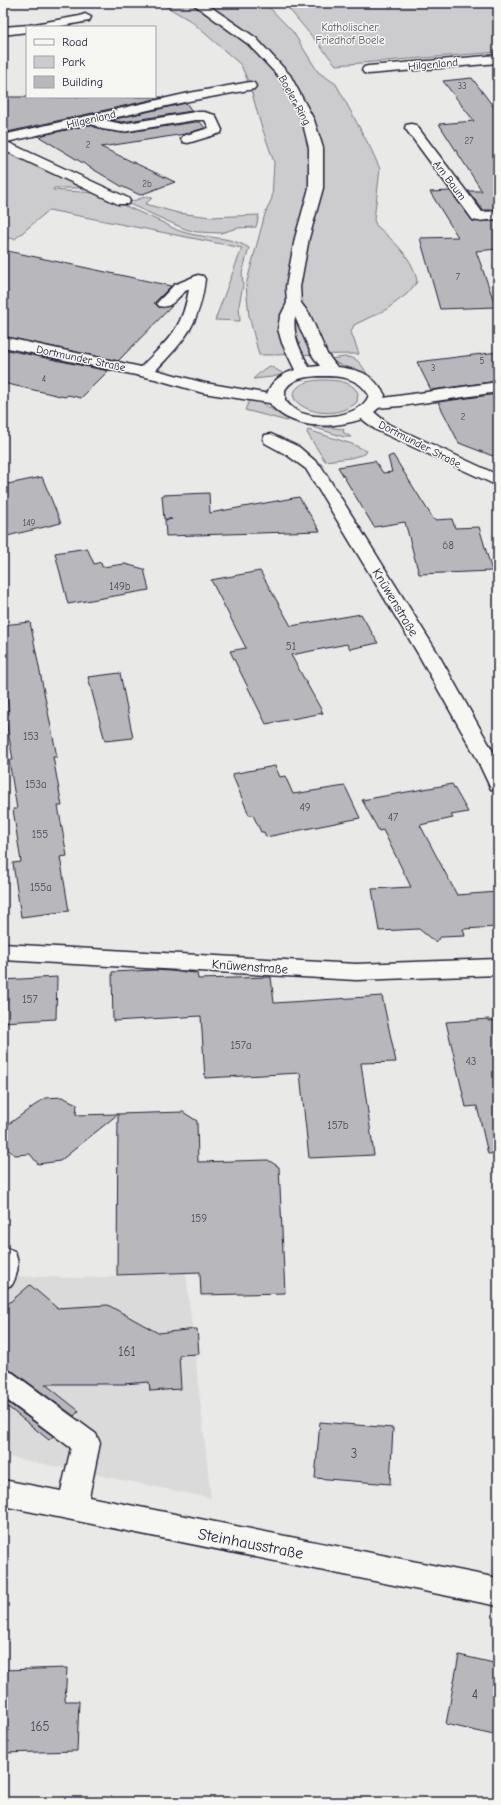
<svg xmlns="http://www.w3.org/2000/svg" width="501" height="1805" font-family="'Comic Neue',sans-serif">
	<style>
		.built { fill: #dadada }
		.green { fill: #ccccce; stroke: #777784 }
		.building { fill: #b8b8bc; stroke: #22223b }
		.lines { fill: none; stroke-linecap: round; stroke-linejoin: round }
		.minor-casing { stroke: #22223b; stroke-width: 3 }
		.major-casing { stroke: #22223b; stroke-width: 3 }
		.minor { fill: #f6f6f2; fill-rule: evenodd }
		.major { fill: #f6f6f2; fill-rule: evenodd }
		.labels { text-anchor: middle; stroke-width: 3; stroke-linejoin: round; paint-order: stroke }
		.far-number-label { font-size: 9px; fill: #48485b }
		.far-park-label { font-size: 11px; fill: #555567; stroke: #f6f6f2 }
		.far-street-label { font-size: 11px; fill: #22223b; stroke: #f6f6f2 }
		.number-label { font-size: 11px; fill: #48485b }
		.street-label { font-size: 13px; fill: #22223b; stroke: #f6f6f2 }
		.near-number-label { font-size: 13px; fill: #48485b }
		.near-street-label { font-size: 16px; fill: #22223b; stroke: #f6f6f2 }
	</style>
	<rect width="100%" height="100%" fill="#e9e9e7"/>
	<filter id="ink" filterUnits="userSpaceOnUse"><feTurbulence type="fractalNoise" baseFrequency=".025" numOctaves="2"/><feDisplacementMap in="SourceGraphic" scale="8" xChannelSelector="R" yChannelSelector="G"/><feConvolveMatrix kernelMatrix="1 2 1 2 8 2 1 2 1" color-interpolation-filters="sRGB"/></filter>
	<g filter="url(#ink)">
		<!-- built -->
		<path class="built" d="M 186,1273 L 211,1498 L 9,1457 L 3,1449 L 3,1276 L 84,1278 Z"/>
		<!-- green -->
		<g class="green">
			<path d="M 160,3 L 265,3 L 293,32 L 318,72 L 336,84 L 371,149 L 380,169 L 374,220 L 376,225 C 393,241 414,258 417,282 L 407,294 L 387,309 L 354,325 L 351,332 L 359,354 L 259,355 L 249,316 L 246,285 L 265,214 L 272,198 L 274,162 L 260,122 L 250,86 L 241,65 L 191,21 Z"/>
			<path d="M 284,3 L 498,3 L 498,52 L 336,65 Z"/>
			<path d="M 11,153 L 85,188 L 54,188 L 53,190 L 96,193 L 166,224 C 192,242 224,232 249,248 L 242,273 L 243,285 L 239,305 L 240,321 L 215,320 L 242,248 L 49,210 L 15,239 L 3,237 L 3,157 Z"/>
			<path d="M 148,196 L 152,198 L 145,204 L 178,213 L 211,217 L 259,215 L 256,227 L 237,228 L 221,233 L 197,232 L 185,229 L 127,203 Z"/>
			<path d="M 345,357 C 358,357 361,364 367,374 L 342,366 L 330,359 Z"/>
			<path d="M 270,366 L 284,374 L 272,377 L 253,379 L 264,369 Z"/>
			<path d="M 324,380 C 336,380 352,381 358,393 L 357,402 C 341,417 309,416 295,400 L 293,395 C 297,382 312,380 324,380 Z"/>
			<path d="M 250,399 L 263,404 L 288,419 L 287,421 L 245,410 Z"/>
			<path d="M 315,426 L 344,429 L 343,432 L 351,437 L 344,437 L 313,427 Z"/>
			<path d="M 308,430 L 352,444 L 367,451 L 365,454 L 350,458 L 325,461 L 307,433 Z"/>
		</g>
		<!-- building -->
		<g class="building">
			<path d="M 472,78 L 498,113 L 498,210 L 483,210 L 468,191 L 482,191 L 439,124 L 474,121 L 443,81 Z"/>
			<path d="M 3,97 L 164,97 L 3,133 Z"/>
			<path d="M 186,103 L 192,111 L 122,122 L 111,120 Z"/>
			<path d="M 195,122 L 200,122 L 205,128 L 185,134 L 101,147 L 175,182 L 140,195 L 121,186 L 38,136 L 90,125 L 102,130 L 122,133 Z"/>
			<path d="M 450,191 L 473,221 L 498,221 L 498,249 L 476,251 L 496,307 L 440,309 L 420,238 L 458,237 L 430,192 Z"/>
			<path d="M 3,250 L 171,286 L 154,303 L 159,307 L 172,306 L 118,361 L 3,336 Z"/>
			<path d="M 3,349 L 108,371 L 81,398 L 68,395 L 65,397 L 3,383 Z"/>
			<path d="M 498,352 L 498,381 L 431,390 L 417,362 Z"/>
			<path d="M 498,394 L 498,458 L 459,443 L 438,402 Z"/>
			<path d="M 393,455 L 434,520 L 452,519 L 455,528 L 479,527 L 492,571 L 419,574 L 405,522 L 374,527 L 338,467 L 375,461 L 383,473 L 392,472 L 388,457 Z"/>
			<path d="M 42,477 L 61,523 L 3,537 L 3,485 Z"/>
			<path d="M 209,493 L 210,513 L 299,497 L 320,531 L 166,536 L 165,520 L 172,519 L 164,519 L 162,495 Z"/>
			<path d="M 87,548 L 94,564 L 101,562 L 102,567 L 125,564 L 144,569 L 149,590 L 68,604 L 55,553 Z"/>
			<path d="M 260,571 L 291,626 L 361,614 L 378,643 L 350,649 L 347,644 L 291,655 L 323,713 L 266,724 L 230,651 L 246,648 L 211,580 Z"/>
			<path d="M 30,622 L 57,757 L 53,757 L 62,806 L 58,806 L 67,856 L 60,857 L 69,911 L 21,917 L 13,863 L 21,862 L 13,809 L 17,809 L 9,760 L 13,760 L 5,714 L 9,714 L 3,663 L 3,625 Z"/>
			<path d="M 120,673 L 133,738 L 105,741 L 88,677 Z"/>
			<path d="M 275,766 L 280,777 L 285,776 L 293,794 L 345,786 L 360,818 L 266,837 L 264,832 L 261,832 L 253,815 L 249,815 L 232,774 Z"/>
			<path d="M 452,784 L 468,812 L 451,815 L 453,818 L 420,825 L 457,895 L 498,892 L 498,927 L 463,929 L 465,936 L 441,937 L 435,942 L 419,929 L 379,931 L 372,889 L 411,887 L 383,830 L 379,831 L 362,800 Z"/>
			<path d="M 155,970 L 197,973 L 198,979 L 271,977 L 274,1003 L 382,996 L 396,1062 L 361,1063 L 374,1155 L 309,1158 L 300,1073 L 205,1078 L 201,1016 L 113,1021 L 112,972 Z"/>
			<path d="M 57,977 L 56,1019 L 3,1022 L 3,980 Z"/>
			<path d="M 489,1019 L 489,1021 L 498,1020 L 498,1153 L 488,1154 L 477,1106 L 466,1107 L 446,1022 Z"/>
			<path d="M 62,1097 L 77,1104 L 76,1115 L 118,1114 L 60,1161 L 38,1164 L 30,1154 L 15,1155 L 3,1146 L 3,1128 L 45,1098 Z"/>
			<path d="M 183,1112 L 197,1121 L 198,1162 L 268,1160 L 279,1167 L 285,1293 L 201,1295 L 200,1272 L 117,1275 L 118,1114 Z"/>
			<path d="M 30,1285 L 57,1308 L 108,1305 L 158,1333 L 197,1329 L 199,1354 L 179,1355 L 181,1389 L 150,1391 L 149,1382 L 123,1384 L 45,1384 L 79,1411 L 74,1416 L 14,1372 L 3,1368 L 3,1308 Z"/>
			<path d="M 3,1399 L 53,1436 L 49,1440 L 3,1403 Z"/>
			<path d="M 320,1422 L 393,1428 L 390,1484 L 315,1478 Z"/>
			<path d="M 459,1655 L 498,1664 L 498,1736 L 446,1724 Z"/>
			<path d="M 67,1668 L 65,1701 L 79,1701 L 77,1751 L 3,1753 L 3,1670 Z"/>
		</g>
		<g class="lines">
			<defs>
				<g id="minor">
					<path d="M 85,14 L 91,17 L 89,21 L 56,27 L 27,27 L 27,32 L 3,35 L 3,27 L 29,25 L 80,16 Z"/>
					<path d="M 498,55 L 498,63 L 368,74 L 364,73 L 362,70 L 364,67 L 368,66 Z"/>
					<path d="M 250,82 L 254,83 L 256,86 L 254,89 L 189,101 L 104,120 L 122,124 L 195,112 L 204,112 L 215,115 L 222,130 L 221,133 L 188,143 L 183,142 L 181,139 L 183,136 L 209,128 L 205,120 L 195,120 L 122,132 L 102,129 L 90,123 L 7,142 L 128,198 L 130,201 L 128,204 L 118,204 L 3,150 L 3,135 L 189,93 Z"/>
					<path d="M 411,124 L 416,125 L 482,212 L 498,211 L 498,219 L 478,221 L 473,220 L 405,128 L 406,125 Z"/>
					<path d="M 198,275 L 203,276 L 205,279 C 200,323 186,339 156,370 L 205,383 L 282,396 L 284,399 L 282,402 L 276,404 L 203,393 L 155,379 L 3,347 L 3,337 L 141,367 C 169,338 182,331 189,289 C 178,294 173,310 159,306 L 157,303 L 174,285 Z"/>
					<path d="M 498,382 L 498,392 L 401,406 L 375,408 L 369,406 L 367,403 L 369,400 Z"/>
					<path d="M 271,434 L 299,447 L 321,466 L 437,652 L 495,755 L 498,761 L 498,791 L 491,789 L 475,755 L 417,652 L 306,469 L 287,455 L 265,443 L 263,439 L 265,435 Z"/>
					<path d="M 3,944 L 356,964 L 498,959 L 498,975 L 356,980 L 3,960 Z"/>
					<path d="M 3,1247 L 14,1251 C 20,1262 18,1274 12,1285 L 3,1288 Z"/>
					<path d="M 3,1369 L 13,1373 L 96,1434 L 100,1443 L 89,1497 L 498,1578 L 498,1606 L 3,1506 L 3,1480 L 61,1491 L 71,1448 L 3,1397 Z"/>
				</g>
				<path id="major" d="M 192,3 L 205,3 L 256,38 L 290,75 L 314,120 L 323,148 L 323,188 L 309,238 L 300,287 L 301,303 L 310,315 L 327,354 L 337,367 C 362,370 372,374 385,395 L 382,405 L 374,412 L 388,424 L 498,475 L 498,486 L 376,430 L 362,419 C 334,428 299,430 276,410 C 271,406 268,401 267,394 C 271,381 282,374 295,370 L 282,343 L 278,329 L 280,317 L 287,303 L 286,287 L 295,238 L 309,188 L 309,148 L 302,120 L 281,79 L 248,44 ZM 295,317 L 312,355 L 320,366 L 309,367 C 301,351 292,336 295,317 ZM 318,376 C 339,376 357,376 369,395 C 361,418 316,421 297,411 C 292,408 288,404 285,400 L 285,390 C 292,378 305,377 318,376 Z"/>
			</defs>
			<!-- minor casing -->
			<use href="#minor" class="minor-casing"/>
			<!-- major casing -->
			<use href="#major" class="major-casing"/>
			<!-- minor -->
			<use href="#minor" class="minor"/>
			<!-- major -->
			<use href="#major" class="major"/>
		</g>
	</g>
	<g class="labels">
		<!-- far-number labels -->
		<g class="far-number-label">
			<text x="462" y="89">33</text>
			<text x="469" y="144">27</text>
			<text x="88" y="148">2</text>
			<text x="147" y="187">2b</text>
			<text x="458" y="280">7</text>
			<text x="482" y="364">5</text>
			<text x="433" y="371">3</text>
			<text x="44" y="382">4</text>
			<text x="463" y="420">2</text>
			<text x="29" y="526">149</text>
		</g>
		<!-- far-park labels -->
		<g class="far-park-label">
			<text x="350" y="31">Katholischer<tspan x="350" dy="13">Friedhof Boele</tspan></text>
		</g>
		<!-- far-street labels -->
		<g class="far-street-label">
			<text transform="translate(433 64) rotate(-5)" y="4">Hilgenland</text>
			<text transform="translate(295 100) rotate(61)" y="4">Boeler Ring</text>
			<text transform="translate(91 119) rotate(-13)" y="4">Hilgenland</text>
			<text transform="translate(450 180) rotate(53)" y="4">Am Baum</text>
			<text transform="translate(81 358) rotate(12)" y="4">Dortmunder Straße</text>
			<text transform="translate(420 444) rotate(27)" y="4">Dortmunder Straße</text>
		</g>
		<!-- number labels -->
		<g class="number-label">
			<text x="448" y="549">68</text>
			<text x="120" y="590">149b</text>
			<text x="291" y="650">51</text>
			<text x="31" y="740">153</text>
			<text x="36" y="788">153a</text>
			<text x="305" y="811">49</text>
			<text x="393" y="821">47</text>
			<text x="40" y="838">155</text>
			<text x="41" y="891">155a</text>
			<text x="30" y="1003">157</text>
			<text x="241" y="1049">157a</text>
			<text x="471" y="1065">43</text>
			<text x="338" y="1129">157b</text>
			<text x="199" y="1222">159</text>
		</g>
		<!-- street labels -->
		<g class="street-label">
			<text transform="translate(396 602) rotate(59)" y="5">Knüwenstraße</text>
			<text transform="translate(250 966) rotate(4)" y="5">Knüwenstraße</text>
		</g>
		<!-- near-number labels -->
		<g class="near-number-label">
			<text x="127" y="1356">161</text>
			<text x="354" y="1458">3</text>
			<text x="475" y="1699">4</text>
			<text x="40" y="1731">165</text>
		</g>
		<!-- near-street labels -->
		<g class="near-street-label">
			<text transform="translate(251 1543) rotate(11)" y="6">Steinhausstraße</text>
		</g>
	</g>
	<!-- margin -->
	<rect width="501" height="1805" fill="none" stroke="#f6f6f2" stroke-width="16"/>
	<rect x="8" y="8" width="485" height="1789" fill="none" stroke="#22223b" stroke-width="1.5" filter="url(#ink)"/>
	<!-- legend -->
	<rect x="26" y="26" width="130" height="72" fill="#f6f6f2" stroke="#a1a1a9"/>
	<rect x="34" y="39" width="20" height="6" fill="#f6f6f2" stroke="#a1a1a9"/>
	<text x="62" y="46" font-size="12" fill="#22223b">Road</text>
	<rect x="34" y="56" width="20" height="12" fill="#ccccce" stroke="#a1a1a9"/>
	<text x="62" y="66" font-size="12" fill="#22223b">Park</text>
	<rect x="34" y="76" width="20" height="12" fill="#b8b8bc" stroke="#a1a1a9"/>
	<text x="62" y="86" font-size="12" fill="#22223b">Building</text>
</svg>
